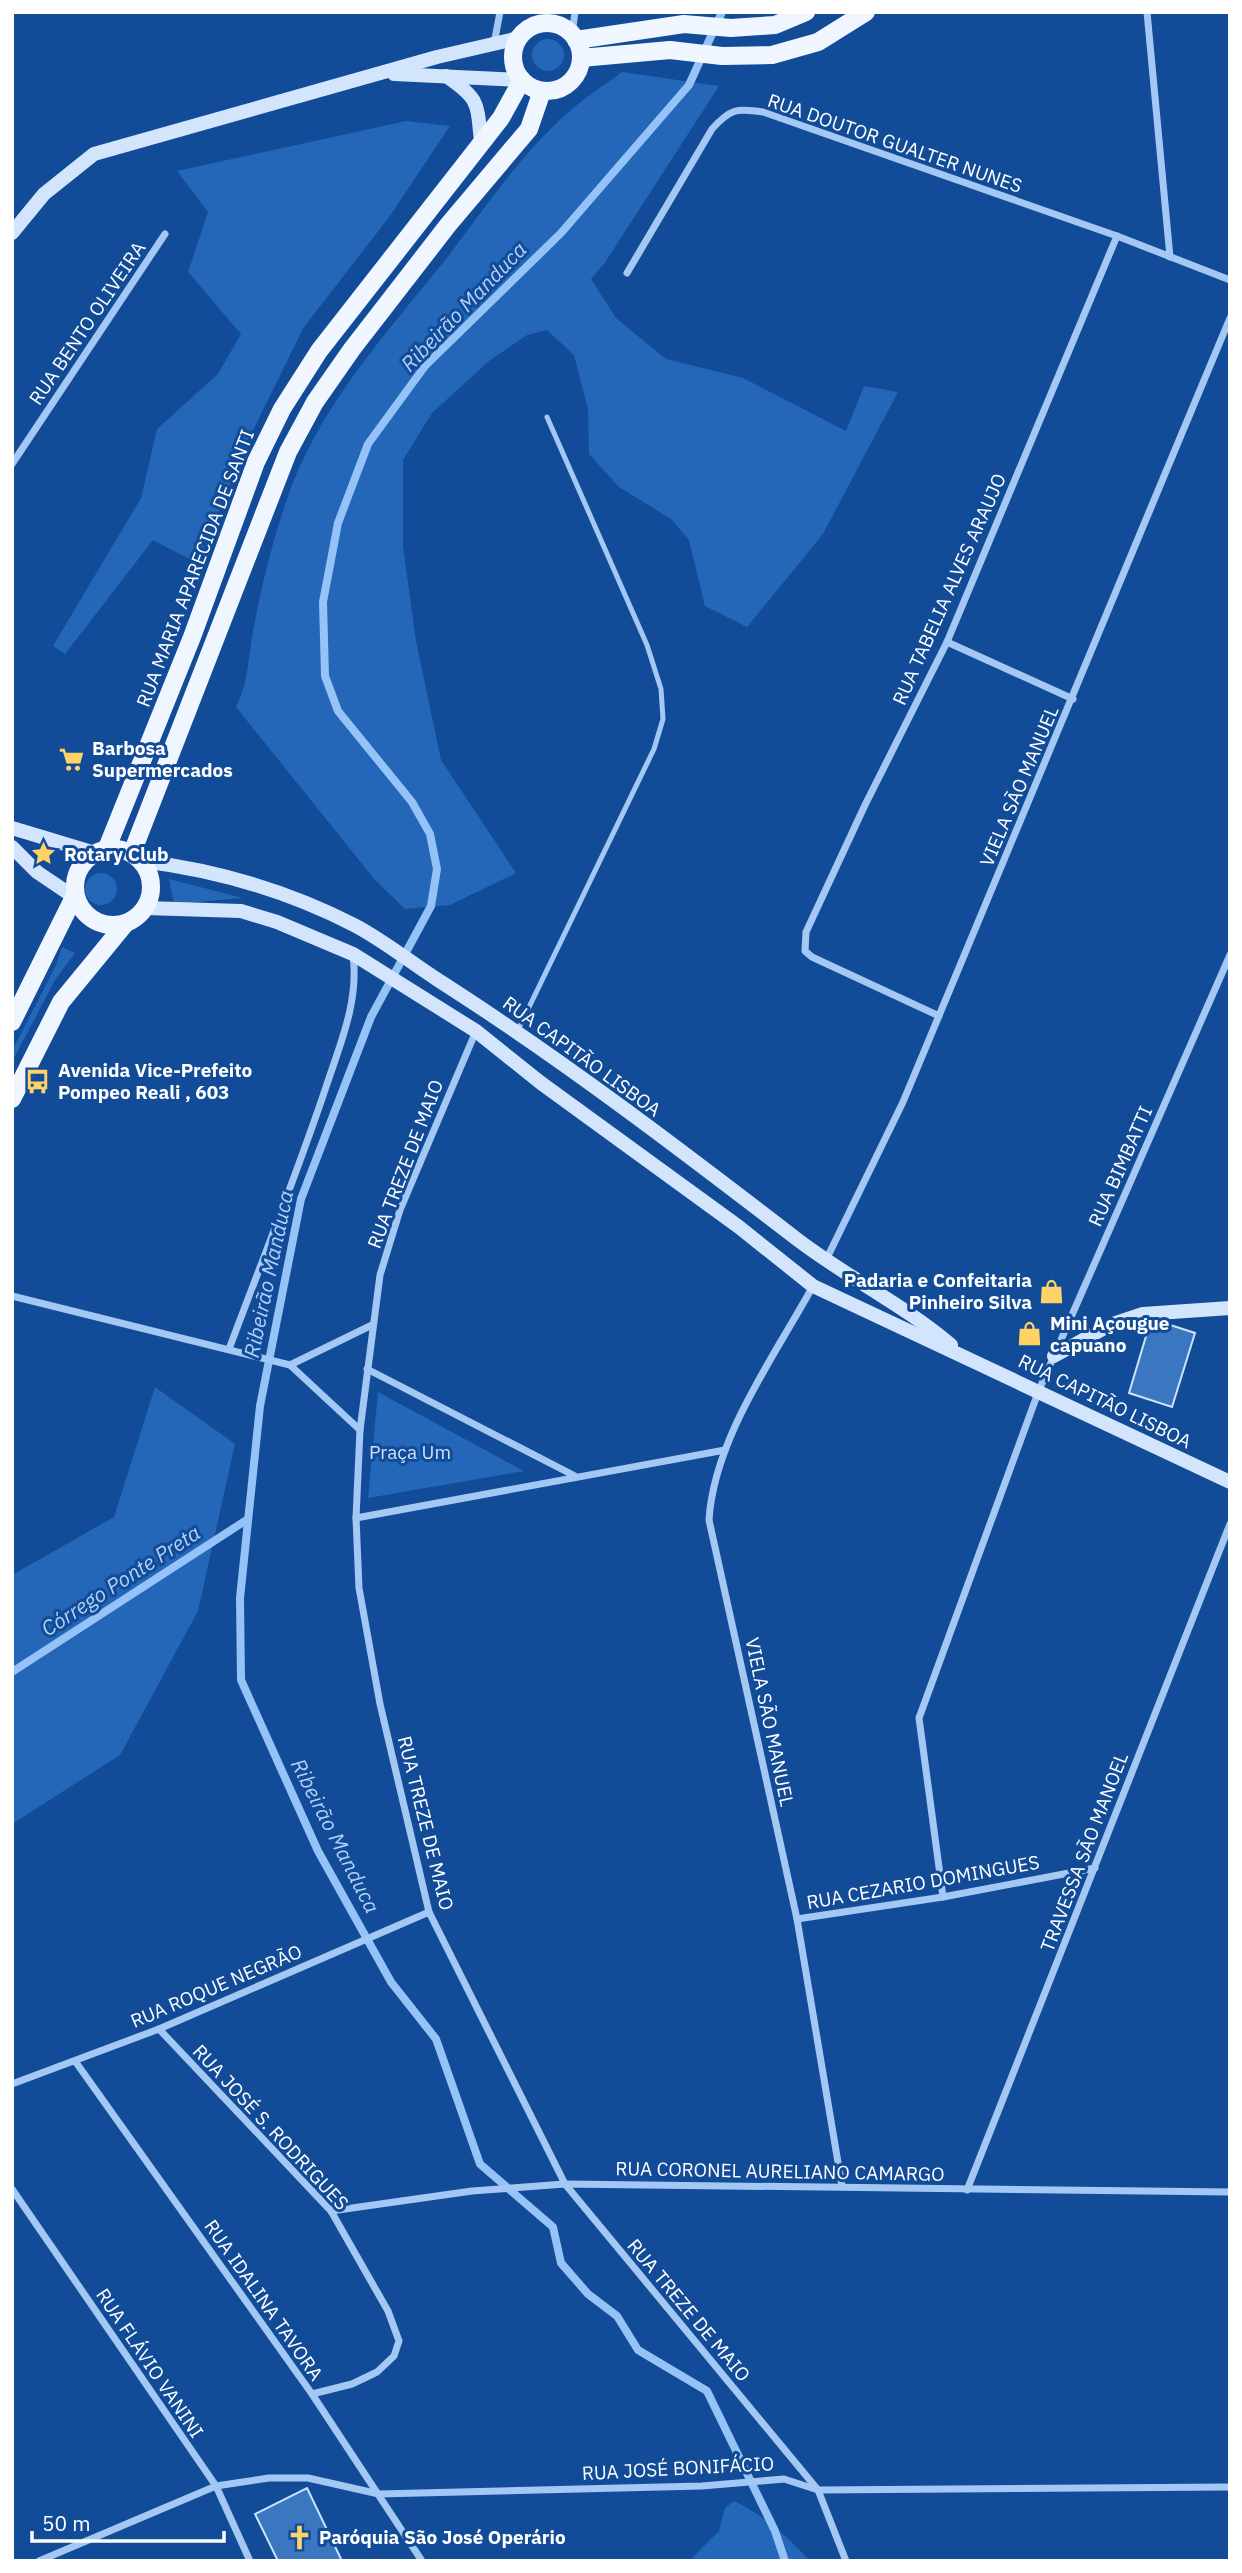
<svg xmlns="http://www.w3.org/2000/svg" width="1242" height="2573" font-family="'IBM Plex Sans',sans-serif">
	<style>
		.green { fill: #2466b7 }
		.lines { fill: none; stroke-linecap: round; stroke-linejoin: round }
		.stream { stroke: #95c2f7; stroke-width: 8 }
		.building { fill: #3b76c1; stroke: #cce2fd; stroke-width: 2 }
		.lane { stroke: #a4c8f4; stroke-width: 5 }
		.street { stroke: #a4c8f4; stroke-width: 7 }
		.secondary { stroke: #d3e5fd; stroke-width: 14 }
		.primary { stroke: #f0f6ff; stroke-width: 18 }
		.labels { text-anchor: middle; stroke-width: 6; stroke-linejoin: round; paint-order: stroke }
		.street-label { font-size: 19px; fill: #fff; stroke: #124c98 }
		.poi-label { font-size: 19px; font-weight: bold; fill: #fff; stroke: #124c98; text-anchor: start }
		.park-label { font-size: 19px; fill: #cce2fd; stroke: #124c98 }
		.water-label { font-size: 21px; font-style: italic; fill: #b0d2fa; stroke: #124c98 }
	</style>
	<rect width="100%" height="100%" fill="#124c98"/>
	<!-- green -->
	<g class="green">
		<circle cx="548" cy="55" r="16"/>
		<path d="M 622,72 L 719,86 L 604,264 L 591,279 L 616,318 L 666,359 L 743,378 L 846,431 L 864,386 L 898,392 L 823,534 L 747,627 L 705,606 L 689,540 L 671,519 L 619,487 L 589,454 L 588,409 L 574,355 L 547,330 L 527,335 L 489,361 L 432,413 L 403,460 L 403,546 L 416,641 L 441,760 L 516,873 L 450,905 L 405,909 L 375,880 L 236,707 C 249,682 248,658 253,631 C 261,588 272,543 286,502 C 316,411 383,337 442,264 C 481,214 516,160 563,117 C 581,100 602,87 622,72 Z"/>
		<path d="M 406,121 L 450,126 L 390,216 L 304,327 L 255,426 L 197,563 L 153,540 L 65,654 L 53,646 L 141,498 L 157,429 L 218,374 L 241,334 L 188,272 L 208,212 L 177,171 Z"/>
		<circle cx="101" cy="889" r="16"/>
		<path d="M 169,879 L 243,898 L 174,904 Z"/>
		<path d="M 62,947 L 75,953 L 55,980 L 12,1062 L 12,1051 L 56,965 Z"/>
		<path d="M 155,1387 L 235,1444 L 198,1611 L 120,1755 L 12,1824 L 12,1575 L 114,1517 Z"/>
		<path d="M 378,1392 L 524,1471 L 368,1498 Z"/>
		<path d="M 734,2501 C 765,2516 787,2536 810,2561 L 689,2561 L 719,2531 L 725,2508 Z"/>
	</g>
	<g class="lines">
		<!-- stream -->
		<g class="stream">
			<path d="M 722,12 L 689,85 L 561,233 L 425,366 L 368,444 L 338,523 L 323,602 L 325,676 L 338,711 L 412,802 L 430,834 L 437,869 L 431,906 L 371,1017 L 301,1199 L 260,1406 L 240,1598 L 241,1680 L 318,1851 L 391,1982 L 436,2039 L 480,2164 L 553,2227 L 561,2263 L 588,2294 L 617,2316 L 638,2350 L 707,2391 L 775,2531 L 785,2561"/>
			<path d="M 12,1672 L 248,1519"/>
		</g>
	</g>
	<!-- building -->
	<g class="building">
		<path d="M 1161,1322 L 1195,1333 L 1172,1407 L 1129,1393 L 1150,1323 Z"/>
		<path d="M 307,2488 L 342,2561 L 278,2561 L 255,2514 Z"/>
	</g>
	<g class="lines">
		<!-- lane -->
		<path class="lane" d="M 517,1032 L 654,749 L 663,719 L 661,689 L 647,645 L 547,417"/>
		<!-- street -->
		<g class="street">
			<path d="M 1147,12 L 1170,257"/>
			<path d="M 572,34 L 575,12"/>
			<path d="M 494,44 L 500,12"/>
			<path d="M 627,273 L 712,129 C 730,109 736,108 763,112 L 1117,236 L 1230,280"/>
			<path d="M 12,464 L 165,234"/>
			<path d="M 947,642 L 1073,699"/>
			<path d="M 939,1016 L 812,957 L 805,951 L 806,932 L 865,805 L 947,642 L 1117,236"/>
			<path d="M 476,1031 L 400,1210 L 380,1275 L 360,1430 L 356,1518 L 359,1588 L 380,1704 L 429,1912 L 565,2184 L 818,2490 L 846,2561"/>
			<path d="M 826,1260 L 903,1102 L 1230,318"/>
			<path d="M 813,1286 C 774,1357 714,1439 709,1520 L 797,1919 L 842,2186"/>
			<path d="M 12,1296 L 290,1365 L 360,1430"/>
			<path d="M 229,1349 C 262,1261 297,1174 327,1084 C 341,1042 359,1000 353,955"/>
			<path d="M 290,1365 L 372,1325"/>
			<path d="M 367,1369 L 575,1476"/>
			<path d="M 356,1518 L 725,1450"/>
			<path d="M 943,1897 L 919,1718 L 1039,1390 L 1230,955"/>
			<path d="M 797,1919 L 943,1897 L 1095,1868"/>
			<path d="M 159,2029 L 331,2211 L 388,2311 L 399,2341 L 394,2356 L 377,2372 L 352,2384 L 312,2394"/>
			<path d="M 75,2061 L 312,2394 L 422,2561"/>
			<path d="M 12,2084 L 159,2029 L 429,1912"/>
			<path d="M 12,2189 L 216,2486 L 250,2561"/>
			<path d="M 967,2190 L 1230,1524"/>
			<path d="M 331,2211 L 472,2191 L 565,2184 L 1230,2192"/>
			<path d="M 39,2561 L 216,2486 L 269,2478 L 308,2478 L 379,2494 L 702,2486 L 784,2479 L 818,2490 L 1230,2487"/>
		</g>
		<!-- secondary -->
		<g class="secondary">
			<path d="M 394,74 L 522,80"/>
			<path d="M 446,76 C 480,99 477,103 481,142"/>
			<path d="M 12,233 L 44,194 L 94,154 L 437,57 L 519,38"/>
			<path d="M 12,828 L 95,853"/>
			<path d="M 12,847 L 37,872 L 74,897"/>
			<path d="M 142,861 C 215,870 288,891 354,925 C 383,940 410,962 438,980 C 563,1060 681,1150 798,1240 C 848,1278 904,1305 951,1345"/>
			<path d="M 145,908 L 241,911 L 277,922 L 353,954 L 476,1031 L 541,1083 L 739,1227 L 813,1286 L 1230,1482"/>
			<path d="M 1054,1356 L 1110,1325 L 1143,1314 L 1230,1308"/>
		</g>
		<!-- primary -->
		<g class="primary">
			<circle cx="547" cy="57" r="34"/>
			<path d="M 576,40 L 684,24 L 731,28 L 775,25 L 806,12"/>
			<path d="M 581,58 L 670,50 L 722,56 L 772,55 L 818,42 L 866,12"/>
			<path d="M 107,848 L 192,637 L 256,462 L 282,409 L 319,351 L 501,118 L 522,80"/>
			<circle cx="113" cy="887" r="38"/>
			<path d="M 132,853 L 288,452 L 315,402 L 352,349 L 448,225 L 529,129 L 542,91"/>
			<path d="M 12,1022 L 74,897"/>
			<path d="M 12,1099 L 61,1002 L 125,924"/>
		</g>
	</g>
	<!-- icons -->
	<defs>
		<symbol id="supermarket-bare" viewBox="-9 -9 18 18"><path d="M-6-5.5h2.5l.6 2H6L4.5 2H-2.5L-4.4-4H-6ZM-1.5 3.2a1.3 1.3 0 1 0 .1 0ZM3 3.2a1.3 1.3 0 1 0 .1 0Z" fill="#ffd366" stroke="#124c98" stroke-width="2.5" paint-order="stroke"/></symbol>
		<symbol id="sight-bare" viewBox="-9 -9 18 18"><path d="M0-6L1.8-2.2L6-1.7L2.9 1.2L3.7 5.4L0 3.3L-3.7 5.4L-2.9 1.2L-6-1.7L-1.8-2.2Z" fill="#ffd366" stroke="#124c98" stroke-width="2.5" paint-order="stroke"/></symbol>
		<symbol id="bus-bare" viewBox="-9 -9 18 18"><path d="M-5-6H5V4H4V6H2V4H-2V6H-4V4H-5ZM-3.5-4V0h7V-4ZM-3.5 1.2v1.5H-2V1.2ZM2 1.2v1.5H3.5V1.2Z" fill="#ffd366" stroke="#124c98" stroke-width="2.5" paint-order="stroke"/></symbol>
		<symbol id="shop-bare" viewBox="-9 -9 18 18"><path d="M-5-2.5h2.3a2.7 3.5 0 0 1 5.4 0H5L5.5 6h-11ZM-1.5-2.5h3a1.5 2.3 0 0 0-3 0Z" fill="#ffd366" stroke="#124c98" stroke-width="2.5" paint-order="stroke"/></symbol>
		<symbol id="church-bare" viewBox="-9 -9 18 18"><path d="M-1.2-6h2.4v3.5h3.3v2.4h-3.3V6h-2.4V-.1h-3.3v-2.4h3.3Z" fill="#ffd366" stroke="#124c98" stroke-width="2.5" paint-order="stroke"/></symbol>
	</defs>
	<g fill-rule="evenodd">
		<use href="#supermarket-bare" x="54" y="742" width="35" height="35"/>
		<use href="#sight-bare" x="26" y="836" width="35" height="35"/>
		<use href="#bus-bare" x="20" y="1064" width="35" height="35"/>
		<use href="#shop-bare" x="1034" y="1274" width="35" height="35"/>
		<use href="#shop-bare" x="1012" y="1316" width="35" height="35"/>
		<use href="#church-bare" x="282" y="2520" width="35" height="35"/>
	</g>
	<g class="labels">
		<!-- street labels -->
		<g class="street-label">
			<text transform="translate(895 143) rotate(19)" y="7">RUA DOUTOR GUALTER NUNES</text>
			<text transform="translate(87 323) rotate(-56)" y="7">RUA BENTO OLIVEIRA</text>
			<text transform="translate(195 568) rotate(-69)" y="7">RUA MARIA APARECIDA DE SANTI</text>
			<text transform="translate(949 589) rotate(-66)" y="7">RUA TABELIA ALVES ARAUJO</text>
			<text transform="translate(1019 786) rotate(-67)" y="7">VIELA SÃO MANUEL</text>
			<text transform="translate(582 1056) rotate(36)" y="7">RUA CAPITÃO LISBOA</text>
			<text transform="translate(405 1164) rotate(-69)" y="7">RUA TREZE DE MAIO</text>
			<text transform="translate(1120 1166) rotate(-66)" y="7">RUA BIMBATTI</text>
			<text transform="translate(1105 1401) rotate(26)" y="7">RUA CAPITÃO LISBOA</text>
			<text transform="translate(770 1722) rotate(78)" y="7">VIELA SÃO MANUEL</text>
			<text transform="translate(426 1823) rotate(76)" y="7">RUA TREZE DE MAIO</text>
			<text transform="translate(1084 1852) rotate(-69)" y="7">TRAVESSA SÃO MANOEL</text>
			<text transform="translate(923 1882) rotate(-10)" y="7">RUA CEZARIO DOMINGUES</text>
			<text transform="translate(216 1986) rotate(-23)" y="7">RUA ROQUE NEGRÃO</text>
			<text transform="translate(271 2127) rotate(47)" y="7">RUA JOSÉ S. RODRIGUES</text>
			<text transform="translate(780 2171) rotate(1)" y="7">RUA CORONEL AURELIANO CAMARGO</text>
			<text transform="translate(264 2300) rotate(55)" y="7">RUA IDALINA TAVORA</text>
			<text transform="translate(689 2310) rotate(50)" y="7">RUA TREZE DE MAIO</text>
			<text transform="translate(150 2363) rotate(56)" y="7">RUA FLÁVIO VANINI</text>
			<text transform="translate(678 2468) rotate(-3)" y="7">RUA JOSÉ BONIFÁCIO</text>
		</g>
		<!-- poi labels -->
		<g class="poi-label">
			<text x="92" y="755">Barbosa<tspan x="92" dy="22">Supermercados</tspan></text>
			<text x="64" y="861">Rotary Club</text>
			<text x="58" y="1077">Avenida Vice-Prefeito<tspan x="58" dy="22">Pompeo Reali , 603</tspan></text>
			<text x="1032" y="1287" text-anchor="end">Padaria e Confeitaria<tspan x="1032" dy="22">Pinheiro Silva</tspan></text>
			<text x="1050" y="1330">Mini Açougue<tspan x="1050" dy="22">capuano</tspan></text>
			<text x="319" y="2544">Paróquia São José Operário</text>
		</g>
		<!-- park labels -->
		<g class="park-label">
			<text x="410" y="1459">Praça Um</text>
		</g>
		<!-- water labels -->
		<g class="water-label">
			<text transform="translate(464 307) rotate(-46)" y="7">Ribeirão Manduca</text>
			<text transform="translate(269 1274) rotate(-78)" y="7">Ribeirão Manduca</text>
			<text transform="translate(121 1581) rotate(-33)" y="7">Córrego Ponte Preta</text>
			<text transform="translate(335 1836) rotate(63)" y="7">Ribeirão Manduca</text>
		</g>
	</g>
	<!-- border -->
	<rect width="1242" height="2573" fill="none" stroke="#ffffff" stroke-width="28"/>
	<!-- scale -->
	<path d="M32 2531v10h192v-10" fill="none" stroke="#ffffff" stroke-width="3.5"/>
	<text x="42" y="2531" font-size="21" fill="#ffffff" stroke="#124c98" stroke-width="5" paint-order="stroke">50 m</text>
</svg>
